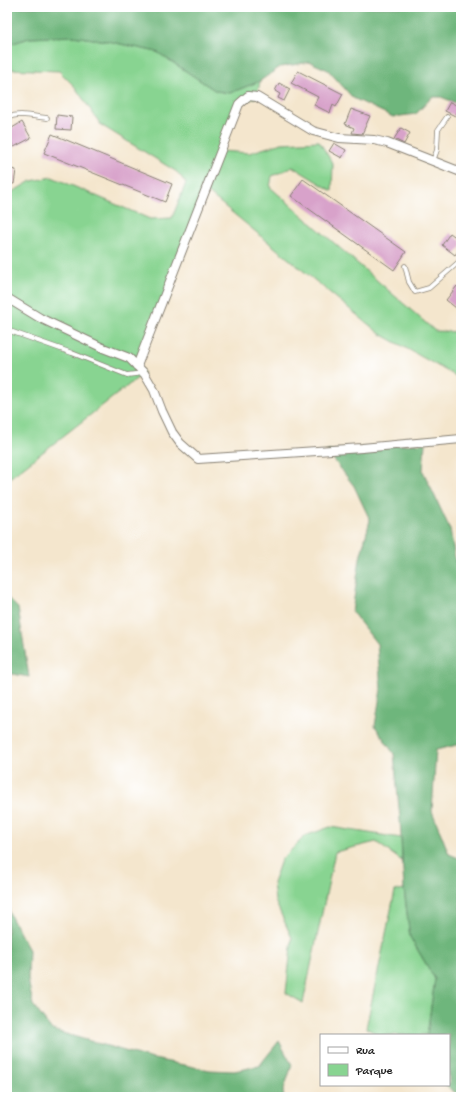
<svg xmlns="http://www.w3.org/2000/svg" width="468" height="1104" font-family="'Gochi Hand',sans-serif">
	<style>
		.green { fill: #88d491; stroke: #527856 }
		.forest { fill: #6eb67b; stroke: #45694c }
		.building { fill: #d8a2ca }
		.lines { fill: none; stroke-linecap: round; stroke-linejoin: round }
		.service-casing { stroke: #888174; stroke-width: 5.5 }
		.minor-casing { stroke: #888174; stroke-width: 10 }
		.service { stroke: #fff; stroke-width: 4 }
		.minor { stroke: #fff; stroke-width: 8 }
	</style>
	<rect width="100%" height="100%" fill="#fff"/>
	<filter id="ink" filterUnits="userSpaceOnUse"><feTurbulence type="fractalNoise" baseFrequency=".025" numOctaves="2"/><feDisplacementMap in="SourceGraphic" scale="8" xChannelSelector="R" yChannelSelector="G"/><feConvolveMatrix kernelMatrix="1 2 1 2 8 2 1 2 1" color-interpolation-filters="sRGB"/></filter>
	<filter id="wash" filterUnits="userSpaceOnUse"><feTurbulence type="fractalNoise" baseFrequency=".012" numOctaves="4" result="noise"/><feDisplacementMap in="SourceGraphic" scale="16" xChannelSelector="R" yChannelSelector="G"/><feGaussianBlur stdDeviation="0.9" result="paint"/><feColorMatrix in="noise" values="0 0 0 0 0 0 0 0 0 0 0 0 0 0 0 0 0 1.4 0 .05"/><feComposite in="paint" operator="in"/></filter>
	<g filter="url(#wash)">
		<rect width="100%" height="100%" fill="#f4e6cd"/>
		<!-- green -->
		<g class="green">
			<path d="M 73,36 L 107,41 L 157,52 L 216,91 L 230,93 L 260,81 L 257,97 L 239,104 L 221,151 L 249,153 L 282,143 L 319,141 L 333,164 L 332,191 L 293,167 L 272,176 L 270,187 L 435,331 L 461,332 L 461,379 L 379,333 L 206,191 L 137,366 L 144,373 L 7,480 L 7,195 L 31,181 L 52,177 L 150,219 L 172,218 L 186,183 L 177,172 L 101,125 L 75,87 L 59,71 L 9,69 L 7,72 L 7,45 L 29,38 Z"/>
			<path d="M 330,827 L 401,838 L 402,861 L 376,842 L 335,852 L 303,1003 L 286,993 L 292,938 L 275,901 L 273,883 L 281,860 L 305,836 Z"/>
			<path d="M 404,889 L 410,937 L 435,979 L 427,1035 L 379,1035 L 366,1028 L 395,891 Z"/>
		</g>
		<!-- forest -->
		<g class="forest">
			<path d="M 7,7 L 461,7 L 461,105 L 441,97 L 432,97 L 416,114 L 393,117 L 353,98 L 328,70 L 310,62 L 280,67 L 260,81 L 230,93 L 216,91 L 157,52 L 107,41 L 73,36 L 29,38 L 7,45 Z"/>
			<path d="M 425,443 L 423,471 L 450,529 L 461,594 L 461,744 L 436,750 L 432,811 L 449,854 L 461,859 L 461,1095 L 457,1094 L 445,1085 L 449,1085 L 449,1035 L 427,1035 L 435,979 L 410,937 L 404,889 L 400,819 L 394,754 L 375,726 L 381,689 L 377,644 L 352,612 L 360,558 L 370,520 L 354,486 L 327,451 Z"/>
			<path d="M 7,597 L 18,608 L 29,677 L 7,673 Z"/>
			<path d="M 7,900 L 10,915 L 29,950 L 28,979 L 33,1005 L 52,1030 L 149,1058 L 209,1070 L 234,1071 L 259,1066 L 279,1041 L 292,1065 L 283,1092 L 284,1097 L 7,1097 Z"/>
		</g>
		<g id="blocks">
			<!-- building -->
			<g class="building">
				<path d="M 298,71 L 343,94 L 336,107 L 333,105 L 330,113 L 314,105 L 318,97 L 291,83 Z"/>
				<path d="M 279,83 L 290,89 L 284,101 L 278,98 L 280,94 L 275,91 Z"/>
				<path d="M 450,102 L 460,107 L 455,116 L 445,111 Z"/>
				<path d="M 351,109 L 370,116 L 362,134 L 352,133 L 354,128 L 345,124 Z"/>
				<path d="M 57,115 L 72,117 L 71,130 L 56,129 Z"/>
				<path d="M 22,122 L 31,138 L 14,147 L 7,135 L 7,131 Z"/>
				<path d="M 401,128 L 410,133 L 404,144 L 394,139 Z"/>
				<path d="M 52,134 L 172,184 L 165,202 L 44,153 Z"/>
				<path d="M 334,143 L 346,150 L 342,158 L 329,151 Z"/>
				<path d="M 7,168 L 16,170 L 14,184 L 7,183 Z"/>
				<path d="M 303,179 L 406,252 L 394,270 L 291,196 Z"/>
				<path d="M 450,233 L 461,241 L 461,247 L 455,255 L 442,245 Z"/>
				<path d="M 457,286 L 461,290 L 461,312 L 446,300 Z"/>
			</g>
		</g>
	</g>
	<g filter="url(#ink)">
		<use href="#blocks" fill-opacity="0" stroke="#888174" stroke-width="1"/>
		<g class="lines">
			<defs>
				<g id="service">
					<path d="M 7,118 C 18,112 35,117 47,118"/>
					<path d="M 433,161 L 437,150 L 438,130 L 447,117"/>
					<path d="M 405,266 L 409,282 L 415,292 L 429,288 L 461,260"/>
					<path d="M 7,330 L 72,353 L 127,375 L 144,373"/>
				</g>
				<g id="minor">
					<path d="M 7,298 L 40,318 L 103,348 L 129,358 L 144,373 L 154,390 L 162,411 L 172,432 L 180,443 L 198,459 L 362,448 L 461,439"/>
					<path d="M 137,366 L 239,104 L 248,96 L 257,97 L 313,131 L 339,138 L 374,140 L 387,143 L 461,172"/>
				</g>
			</defs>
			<!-- service casing -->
			<use href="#service" class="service-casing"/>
			<!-- minor casing -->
			<use href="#minor" class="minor-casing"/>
			<!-- service -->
			<use href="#service" class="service"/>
			<!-- minor -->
			<use href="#minor" class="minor"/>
		</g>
	</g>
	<!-- margin -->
	<rect width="468" height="1104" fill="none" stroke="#fff" stroke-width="24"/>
	<!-- legend -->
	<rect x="320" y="1034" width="130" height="52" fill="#ffffff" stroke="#a4a4a4"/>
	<rect x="328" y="1047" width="20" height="6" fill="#ffffff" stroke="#a4a4a4"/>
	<text x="356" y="1054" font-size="12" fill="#1c1c1c">Rua</text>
	<rect x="328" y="1064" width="20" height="12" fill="#88d491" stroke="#a4a4a4"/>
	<text x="356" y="1074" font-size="12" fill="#1c1c1c">Parque</text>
</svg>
